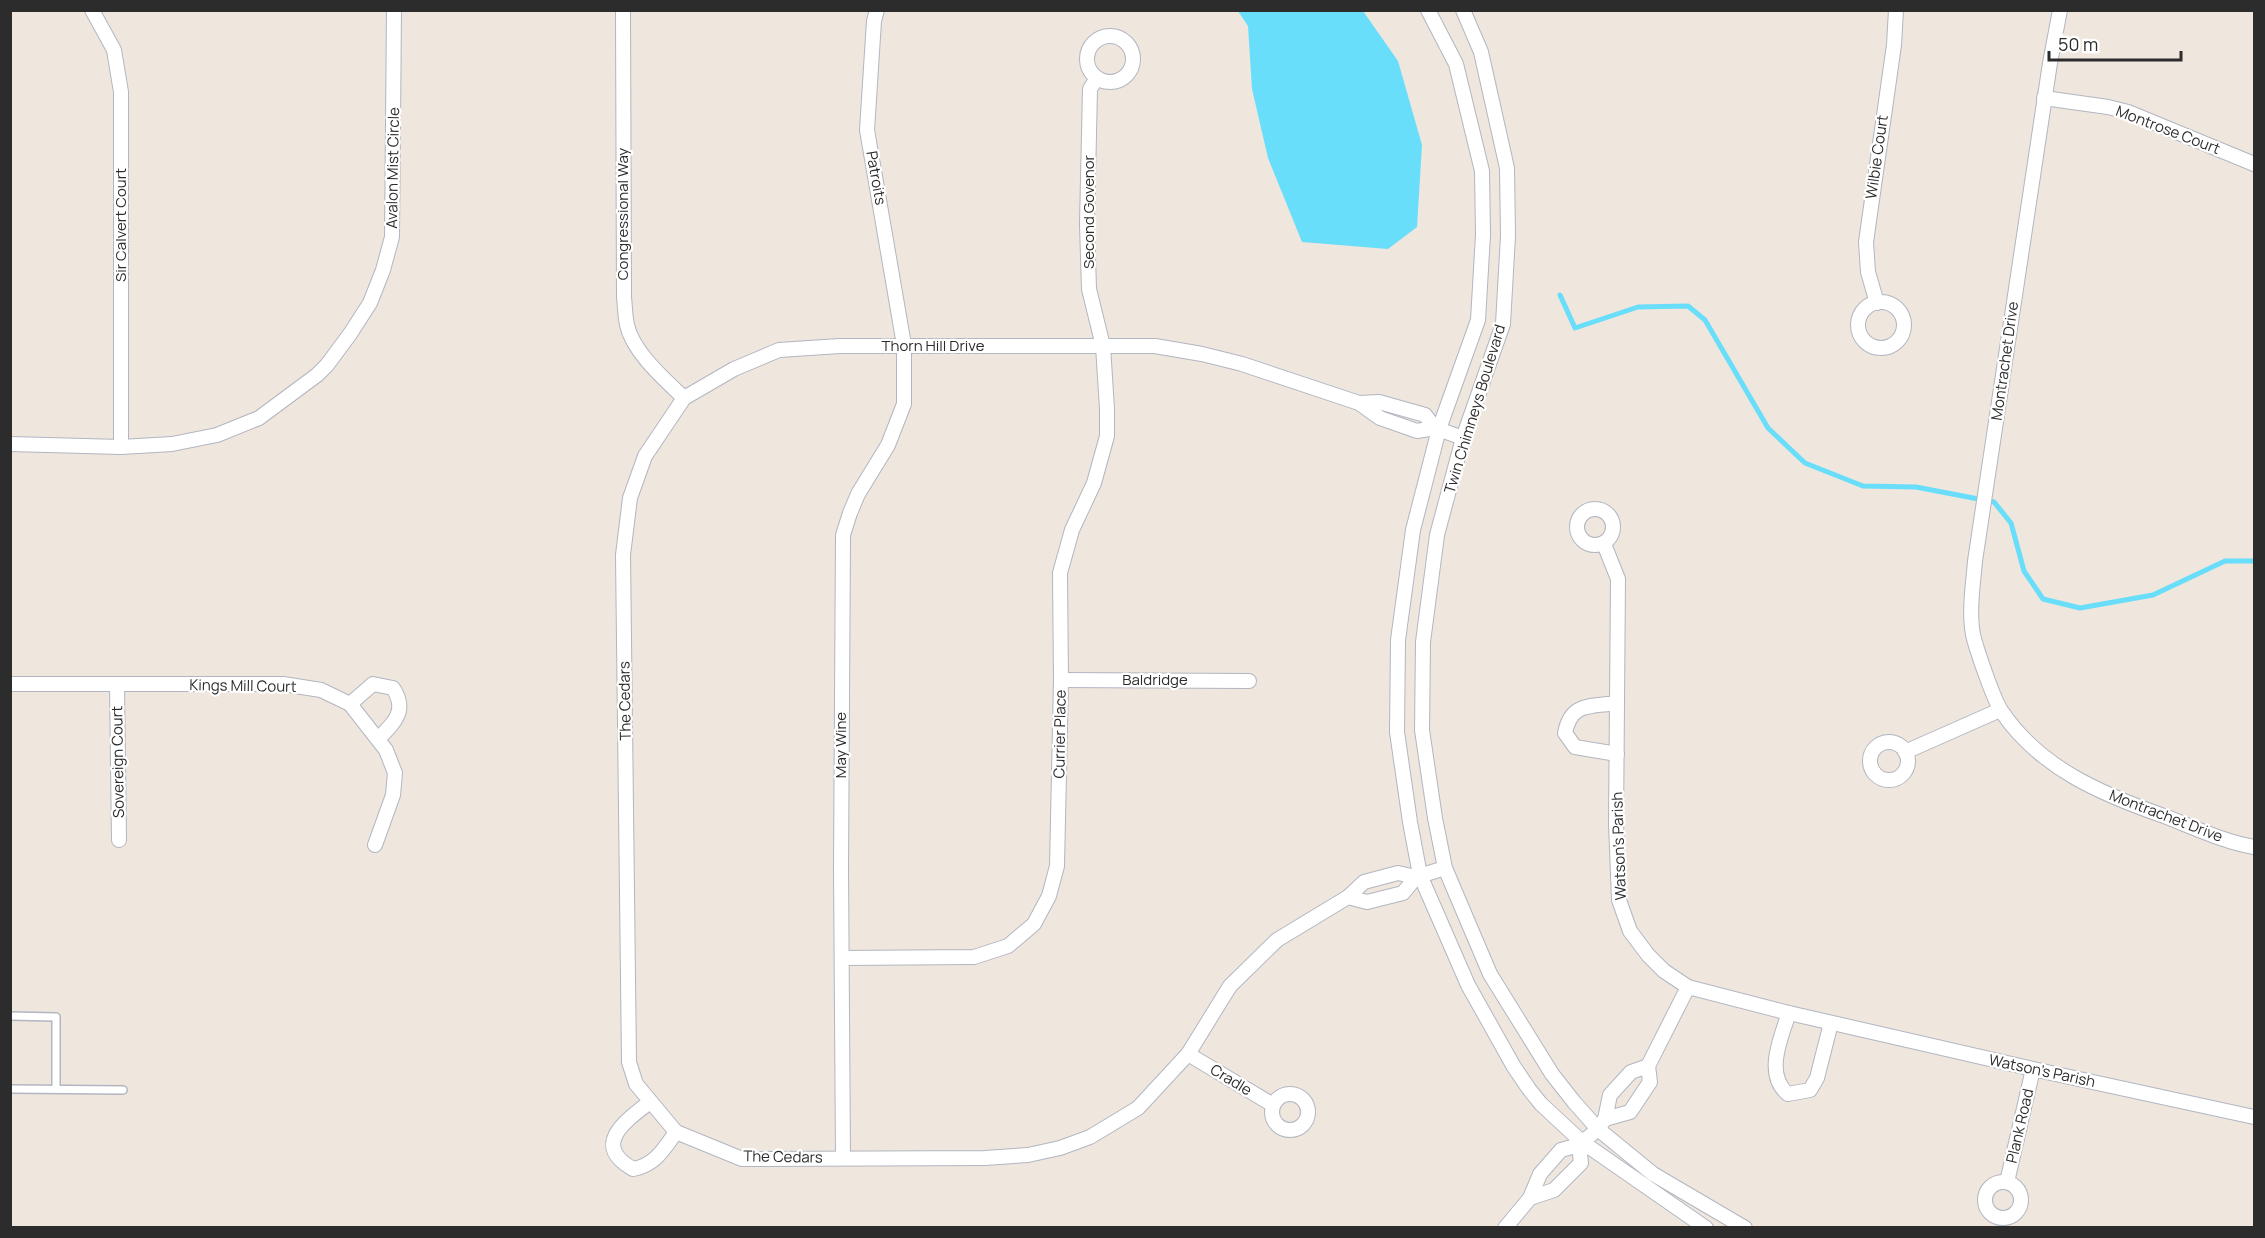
<svg xmlns="http://www.w3.org/2000/svg" width="2265" height="1238" font-family="Manrope,sans-serif">
	<style>
		.water { fill: #68defa }
		.lines { fill: none; stroke-linecap: round; stroke-linejoin: round }
		.stream { stroke: #68defa; stroke-width: 5 }
		.service-casing { stroke: #b2b6c1; stroke-width: 10 }
		.minor-casing { stroke: #b2b6c1; stroke-width: 16 }
		.service { stroke: #fff; stroke-width: 7 }
		.minor { stroke: #fff; stroke-width: 14 }
		.labels { text-anchor: middle; stroke-width: 4.5; stroke-linejoin: round; paint-order: stroke }
		.street-label { font-size: 15px; fill: #2c2c2c; stroke: #fff }
	</style>
	<rect width="100%" height="100%" fill="#efe6de"/>
	<!-- water -->
	<path class="water" d="M 1238,11 L 1363,11 L 1398,61 L 1422,145 L 1417,227 L 1388,249 L 1302,242 L 1268,158 L 1252,89 L 1248,26 Z"/>
	<g class="lines">
		<!-- stream -->
		<path class="stream" d="M 1560,295 L 1575,328 L 1638,307 L 1688,306 L 1705,320 L 1768,428 L 1805,463 L 1863,486 L 1916,487 L 1994,502 L 2011,523 L 2024,571 L 2043,599 L 2080,608 L 2153,595 L 2225,561 L 2254,561"/>
		<defs>
			<g id="service">
				<path d="M 10,1016 L 56,1017 L 56,1089"/>
				<path d="M 10,1089 L 123,1090"/>
			</g>
			<g id="minor">
				<path d="M 92,10 L 114,50 L 121,92 L 121,447"/>
				<path d="M 623,10 L 624,297 C 625,306 625,316 627,325 C 633,352 664,379 684,398"/>
				<path d="M 1428,10 L 1456,64 L 1482,171 L 1483,235 L 1478,320 L 1439,429 L 1413,530 L 1398,640 L 1397,732 L 1410,822 L 1420,875 L 1468,985 L 1514,1067 L 1529,1089 L 1541,1104 L 1582,1142 L 1706,1228"/>
				<path d="M 1463,10 L 1481,52 L 1507,168 L 1508,236 L 1503,324 L 1463,438 L 1437,535 L 1423,642 L 1422,730 L 1435,818 L 1445,868 L 1490,974 L 1552,1074 L 1574,1102 L 1598,1129 L 1653,1174 L 1745,1228"/>
				<path d="M 2060,10 L 2050,63 L 1975,561 C 1973,586 1968,615 1974,639 C 1978,653 1994,701 2002,712 C 2040,768 2101,794 2164,816 C 2193,827 2224,842 2254,847"/>
				<circle cx="1110" cy="59" r="23"/>
				<path d="M 2044,98 L 2108,107 L 2128,112 L 2254,164"/>
				<circle cx="1881" cy="325" r="23"/>
				<path d="M 1877,303 L 1868,272 L 1866,242 L 1894,45 L 1896,10"/>
				<path d="M 1359,403 L 1379,402 L 1425,415 L 1435,428"/>
				<path d="M 10,444 L 121,447 L 172,444 L 217,435 L 259,418 L 317,375 L 327,365 L 350,334 L 370,303 L 383,270 L 392,237 L 394,10"/>
				<circle cx="1595" cy="527" r="18"/>
				<path d="M 1604,544 L 1618,579 L 1616,824 L 1619,900 L 1630,931 L 1648,955 L 1664,971 L 1688,987 L 1789,1013 L 2033,1069 L 2254,1117"/>
				<path d="M 1061,680 L 1249,681"/>
				<path d="M 10,684 L 283,684 L 321,690 L 350,704 L 386,750 L 395,773 L 393,795 L 375,845"/>
				<path d="M 117,684 L 119,840"/>
				<path d="M 1617,703 C 1590,707 1571,702 1565,733 L 1575,747 L 1617,754"/>
				<path d="M 350,704 L 373,684 L 393,688 C 408,711 394,723 378,739"/>
				<circle cx="1889" cy="761" r="19"/>
				<path d="M 1905,752 L 2000,710"/>
				<path d="M 1445,868 L 1416,877 L 1398,873 L 1364,882 L 1348,897 L 1277,940 L 1230,986 L 1188,1054 L 1138,1108 L 1090,1137 L 1060,1148 L 1028,1155 L 985,1158 L 742,1159 L 676,1132 L 636,1084 L 629,1062 L 623,555 L 630,498 L 645,456 L 684,398 L 734,369 L 779,350 L 840,346 L 1155,346 L 1202,354 L 1242,364 L 1359,403 L 1380,418 L 1417,431 L 1435,428 L 1463,438"/>
				<path d="M 1348,897 L 1367,902 L 1403,893 L 1416,877"/>
				<path d="M 842,958 L 974,957 L 1008,946 L 1034,924 L 1049,896 L 1057,866 L 1061,680 L 1060,573 L 1072,530 L 1094,483 L 1107,436 L 1107,409 L 1103,346 L 1089,289 L 1087,224 L 1090,89 L 1097,78"/>
				<path d="M 1789,1013 C 1781,1037 1764,1075 1788,1094 L 1810,1090 L 1817,1078 L 1831,1023"/>
				<path d="M 1188,1054 L 1273,1105"/>
				<circle cx="1290" cy="1112" r="18"/>
				<path d="M 650,1102 C 625,1121 591,1145 633,1169 C 655,1165 664,1149 676,1132"/>
				<path d="M 1605,1119 L 1630,1112 L 1650,1082 L 1648,1066"/>
				<path d="M 843,1158 L 841,868 L 843,535 L 850,513 L 858,494 L 888,445 L 904,404 L 904,345 L 867,130 L 874,21 L 877,10"/>
				<circle cx="2003" cy="1200" r="18"/>
				<path d="M 2007,1182 L 2033,1069"/>
				<path d="M 1530,1198 L 1554,1190 L 1581,1163 L 1579,1145"/>
				<path d="M 1505,1228 L 1530,1198 L 1540,1174 L 1561,1150 L 1579,1145 L 1598,1129 L 1605,1119 L 1610,1095 L 1631,1072 L 1648,1066 L 1688,987"/>
			</g>
		</defs>
		<!-- service casing -->
		<use href="#service" class="service-casing"/>
		<!-- minor casing -->
		<use href="#minor" class="minor-casing"/>
		<!-- service -->
		<use href="#service" class="service"/>
		<!-- minor -->
		<use href="#minor" class="minor"/>
	</g>
	<g class="labels">
		<!-- street labels -->
		<g class="street-label">
			<text transform="translate(2168 130) rotate(21)" y="5">Montrose Court</text>
			<text transform="translate(1877 157) rotate(-82)" y="5">Wilbie Court</text>
			<text transform="translate(393 168) rotate(-89)" y="5">Avalon Mist Circle</text>
			<text transform="translate(876 178) rotate(80)" y="5">Patroits</text>
			<text transform="translate(1089 212) rotate(-90)" y="5">Second Govenor</text>
			<text transform="translate(623 214) rotate(-90)" y="5">Congressional Way</text>
			<text transform="translate(121 225) rotate(-90)" y="5">Sir Calvert Court</text>
			<text x="933" y="351">Thorn Hill Drive</text>
			<text transform="translate(2005 361) rotate(-82)" y="5">Montrachet Drive</text>
			<text transform="translate(1475 409) rotate(-73)" y="5">Twin Chimneys Boulevard</text>
			<text x="1155" y="685">Baldridge</text>
			<text transform="translate(243 686) rotate(1)" y="5">Kings Mill Court</text>
			<text transform="translate(625 701) rotate(-91)" y="5">The Cedars</text>
			<text transform="translate(1060 734) rotate(-89)" y="5">Currier Place</text>
			<text transform="translate(841 745) rotate(-90)" y="5">May Wine</text>
			<text transform="translate(118 762) rotate(-91)" y="5">Sovereign Court</text>
			<text transform="translate(2166 816) rotate(21)" y="5">Montrachet Drive</text>
			<text transform="translate(1619 846) rotate(-92)" y="5">Watson's Parish</text>
			<text transform="translate(2042 1071) rotate(12)" y="5">Watson's Parish</text>
			<text transform="translate(1231 1080) rotate(31)" y="5">Cradle</text>
			<text transform="translate(2020 1126) rotate(-77)" y="5">Plank Road</text>
			<text transform="translate(783 1157) rotate(1)" y="5">The Cedars</text>
		</g>
	</g>
	<!-- border -->
	<rect width="2265" height="1238" fill="none" stroke="#2c2c2c" stroke-width="24"/>
	<!-- scale -->
	<path d="M2049 51v9h132v-9" fill="none" stroke="#2c2c2c" stroke-width="3"/>
	<text x="2058" y="51" font-size="18" fill="#2c2c2c" stroke="#ffffff" stroke-width="4.5" paint-order="stroke">50 m</text>
</svg>
